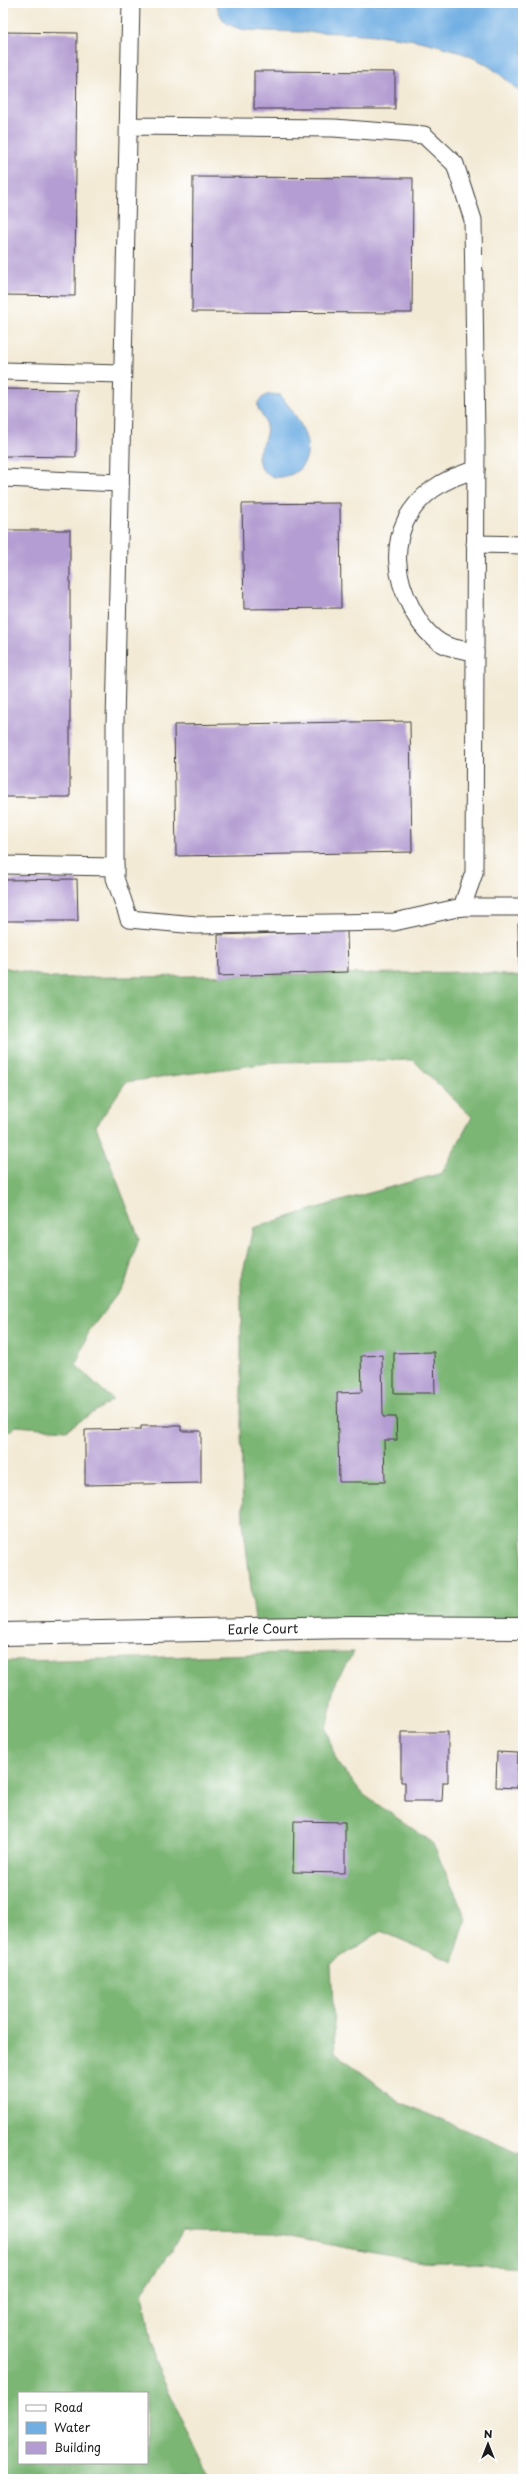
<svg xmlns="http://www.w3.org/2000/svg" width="526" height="2482" font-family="'Playpen Sans',sans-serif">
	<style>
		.forest { fill: #7bb674; stroke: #4c6948; fill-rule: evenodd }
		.water { fill: #71afe3; stroke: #466680 }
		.building { fill: #b49dd2 }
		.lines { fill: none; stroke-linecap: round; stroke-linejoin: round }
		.lane-casing { stroke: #3c3b38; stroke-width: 19 }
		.street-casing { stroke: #3c3b38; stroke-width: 24 }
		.lane { stroke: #fff; stroke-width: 17 }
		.street { stroke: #fff; stroke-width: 22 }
		.labels { text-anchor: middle; stroke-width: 3; stroke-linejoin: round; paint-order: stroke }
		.street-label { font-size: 13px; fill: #1c1c1c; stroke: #fff }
	</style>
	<rect width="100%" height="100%" fill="#fff"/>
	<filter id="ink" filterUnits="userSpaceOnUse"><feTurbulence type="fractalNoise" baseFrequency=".025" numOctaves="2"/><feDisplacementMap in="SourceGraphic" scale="8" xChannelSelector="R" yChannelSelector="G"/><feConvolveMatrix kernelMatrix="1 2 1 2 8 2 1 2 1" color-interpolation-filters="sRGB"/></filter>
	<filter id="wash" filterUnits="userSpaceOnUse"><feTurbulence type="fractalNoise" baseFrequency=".012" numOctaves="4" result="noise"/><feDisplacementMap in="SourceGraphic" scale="16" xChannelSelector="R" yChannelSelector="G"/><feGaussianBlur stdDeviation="0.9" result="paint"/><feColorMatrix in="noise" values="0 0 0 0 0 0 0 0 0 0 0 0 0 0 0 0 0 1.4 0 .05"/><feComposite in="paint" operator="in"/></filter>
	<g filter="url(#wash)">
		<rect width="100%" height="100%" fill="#f3ead5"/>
		<!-- forest -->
		<g class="forest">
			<path d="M 3,967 L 51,978 L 475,972 L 523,977 L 523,1629 L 256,1629 L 243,1522 L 241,1428 L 241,1281 L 253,1228 L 337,1202 L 442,1173 L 472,1117 L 413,1060 L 276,1062 L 126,1082 L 96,1126 L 139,1238 L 125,1284 L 89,1331 L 76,1365 L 113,1400 L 66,1430 L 16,1426 L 3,1437 Z"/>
			<path d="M 354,1652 L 337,1679 L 326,1729 L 337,1763 L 364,1795 L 432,1842 L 466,1918 L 453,1962 L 381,1931 L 331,1964 L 335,2052 L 400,2102 L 523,2155 L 523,2268 L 422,2262 L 273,2234 L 183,2233 L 142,2293 L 154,2362 L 210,2479 L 3,2479 L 3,1661 C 120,1660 237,1653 354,1652 ZM 19,2393 L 147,2393 L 147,2463 L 19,2463 Z"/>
		</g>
		<!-- water -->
		<g class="water">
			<path d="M 216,3 L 523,3 L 523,95 C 510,83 496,69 480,61 C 410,26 323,35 246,30 C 227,26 221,22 216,3 Z"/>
			<path d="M 269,394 L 280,395 C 293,411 315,439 305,461 C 297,479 266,485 259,463 C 254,450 270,439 266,425 C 263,411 247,404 269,394 Z"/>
		</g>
		<g id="blocks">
			<!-- building -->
			<g class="building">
				<path d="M 3,32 L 77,33 L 75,296 L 3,295 Z"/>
				<path d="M 254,71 L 395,72 L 395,109 L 254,109 Z"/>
				<path d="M 193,177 L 413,178 L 412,313 L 192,312 Z"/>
				<path d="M 3,389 L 77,390 L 76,457 L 3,456 Z"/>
				<path d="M 340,503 L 341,608 L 244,609 L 242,504 Z"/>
				<rect x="3" y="530" width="67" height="267"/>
				<path d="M 410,721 L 412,852 L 176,856 L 174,725 Z"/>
				<path d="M 77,879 L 78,921 L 3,921 L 3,880 Z"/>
				<path d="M 518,923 L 523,923 L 523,965 L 519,965 Z"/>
				<path d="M 347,931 L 348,972 L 219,976 L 218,935 Z"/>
				<path d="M 434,1352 L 435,1393 L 394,1393 L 394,1353 Z"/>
				<path d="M 382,1355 L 383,1417 L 396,1417 L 397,1440 L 384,1440 L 385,1482 L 339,1482 L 337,1393 L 362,1392 L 361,1356 Z"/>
				<path d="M 141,1426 L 181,1426 L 181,1431 L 201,1431 L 201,1483 L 85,1485 L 85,1430 L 141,1429 Z"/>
				<path d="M 401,1732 L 448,1732 L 448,1782 L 443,1782 L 442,1801 L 405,1801 L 405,1782 L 401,1782 Z"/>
				<path d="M 497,1752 L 518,1753 L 517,1788 L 496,1787 Z"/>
				<path d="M 294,1821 L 345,1822 L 345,1873 L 293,1872 Z"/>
			</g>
		</g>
	</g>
	<g filter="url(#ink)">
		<use href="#blocks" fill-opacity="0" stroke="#3c3b38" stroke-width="1"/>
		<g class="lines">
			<defs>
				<g id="lane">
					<path d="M 128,126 L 334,128 L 424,135 L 455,164 L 473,220 L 476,439 L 474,873 L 462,907 L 394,922 L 196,925 L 129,919 L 115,878 L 115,723 L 131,3"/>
					<path d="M 3,371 L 122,374"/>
					<path d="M 3,478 L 120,483"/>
					<path d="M 475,544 L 523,545"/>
					<path d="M 475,652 C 465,650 454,649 445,645 C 430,638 418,621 411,607 C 378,544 408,486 476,470"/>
					<path d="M 3,865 L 115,867"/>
					<path d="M 462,907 L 523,907"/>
				</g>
				<g id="street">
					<path id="s1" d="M 3,1634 L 353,1627 L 523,1628"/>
				</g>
			</defs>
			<!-- lane casing -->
			<use href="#lane" class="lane-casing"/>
			<!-- street casing -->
			<use href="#street" class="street-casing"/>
			<!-- lane -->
			<use href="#lane" class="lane"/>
			<!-- street -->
			<use href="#street" class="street"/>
		</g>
	</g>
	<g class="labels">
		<!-- street labels -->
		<g class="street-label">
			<text dy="5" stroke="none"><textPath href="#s1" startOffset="260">Earle Court</textPath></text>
		</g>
	</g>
	<!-- margin -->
	<rect width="526" height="2482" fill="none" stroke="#fff" stroke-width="16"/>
	<!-- legend -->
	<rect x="18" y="2392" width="130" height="72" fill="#ffffff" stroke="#a4a4a4"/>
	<rect x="26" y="2405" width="20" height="6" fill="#ffffff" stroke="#a4a4a4"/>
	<text x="54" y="2412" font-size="12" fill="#1c1c1c">Road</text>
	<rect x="26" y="2422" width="20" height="12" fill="#71afe3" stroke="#a4a4a4"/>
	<text x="54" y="2432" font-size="12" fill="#1c1c1c">Water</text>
	<rect x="26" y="2442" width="20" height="12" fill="#b49dd2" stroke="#a4a4a4"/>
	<text x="54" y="2452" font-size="12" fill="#1c1c1c">Building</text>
	<!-- north arrow -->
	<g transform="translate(488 2444)" stroke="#ffffff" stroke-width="3" paint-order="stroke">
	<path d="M0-3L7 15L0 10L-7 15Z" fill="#1c1c1c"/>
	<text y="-6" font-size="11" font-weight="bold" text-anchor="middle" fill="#1c1c1c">N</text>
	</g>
</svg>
